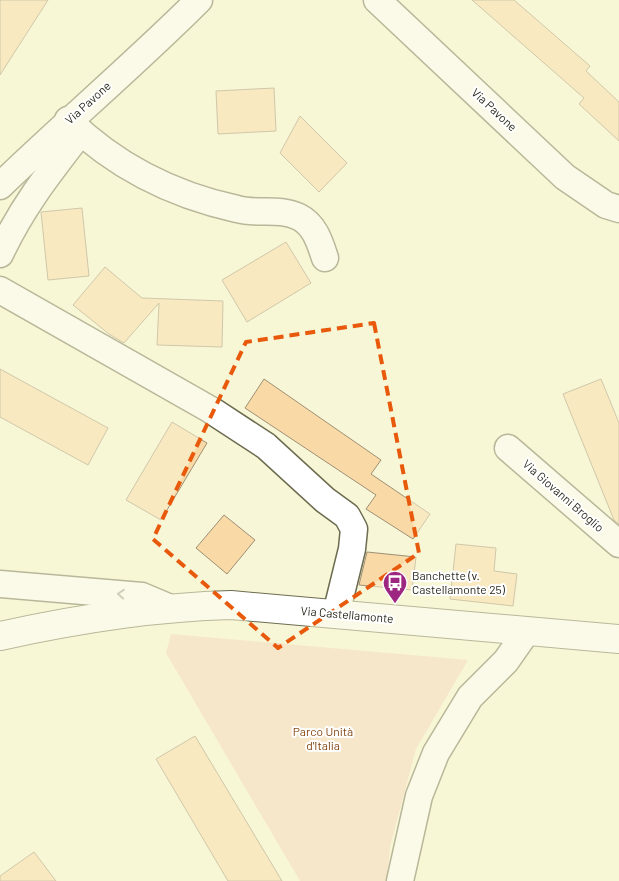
<svg xmlns="http://www.w3.org/2000/svg" width="619" height="881" font-family="Barlow,sans-serif">
	<style>
		.green { fill: #f7d4bd }
		.building { fill: #f9daa7; stroke: #9e8f75 }
		.lines { fill: none; stroke-linecap: round; stroke-linejoin: round }
		.minor-casing { stroke: #6d6c50; stroke-width: 29 }
		.major-casing { stroke: #6d6c50; stroke-width: 30 }
		.minor { stroke: #fff; stroke-width: 26 }
		.major { stroke: #fff; stroke-width: 28 }
		.oneway { stroke: #9f9f99 }
		.marked { fill: none; stroke: #e8590c; stroke-width: 4; stroke-dasharray: 10 6; stroke-linejoin: round }
		.labels { text-anchor: middle; stroke-width: 4; stroke-linejoin: round; paint-order: stroke }
		.street-label { font-size: 12px; fill: #2a291d; stroke: #fff }
		.poi-label { font-size: 12px; fill: #2a291d; stroke: #fff; text-anchor: start }
		.park-label { font-size: 12px; fill: #834511; stroke: #fff }
	</style>
	<rect width="100%" height="100%" fill="#f7f6d6"/>
	<!-- green -->
	<path class="green" d="M 171,634 L 468,660 L 416,749 L 390,847 L 387,881 L 300,881 L 166,653 Z"/>
	<!-- building -->
	<g class="building">
		<path d="M 0,0 L 48,0 L 0,75 Z"/>
		<path d="M 472,0 L 514,0 L 590,66 L 586,71 L 619,102 L 619,141 L 579,104 L 584,98 Z"/>
		<path d="M 274,88 L 276,131 L 218,134 L 216,91 Z"/>
		<path d="M 300,116 L 347,163 L 319,192 L 280,153 Z"/>
		<path d="M 82,208 L 89,276 L 48,280 L 41,212 Z"/>
		<path d="M 286,242 L 311,283 L 247,322 L 222,280 Z"/>
		<path d="M 105,267 L 142,298 L 223,301 L 222,347 L 157,345 L 159,303 L 124,343 L 109,334 L 73,305 Z"/>
		<path d="M 0,369 L 108,428 L 88,465 L 0,417 Z"/>
		<path d="M 264,379 L 381,460 L 371,474 L 430,514 L 413,539 L 366,509 L 376,495 L 245,408 Z"/>
		<path d="M 601,379 L 619,423 L 619,524 L 614,520 L 563,394 Z"/>
		<path d="M 172,422 L 207,443 L 161,520 L 126,500 Z"/>
		<path d="M 224,515 L 255,540 L 227,574 L 196,548 Z"/>
		<path d="M 456,544 L 496,548 L 494,571 L 517,574 L 513,606 L 450,599 Z"/>
		<path d="M 367,552 L 416,557 L 412,590 L 359,585 Z"/>
		<path d="M 195,736 L 282,881 L 228,881 L 156,759 Z"/>
		<path d="M 34,852 L 56,881 L 0,881 L 0,876 Z"/>
	</g>
	<g class="lines">
		<defs>
			<g id="minor">
				<path d="M 377,0 L 565,177 L 606,205 L 619,209"/>
				<path d="M 68,120 C 115,166 173,195 237,209 C 259,215 278,207 299,217 C 315,225 320,243 325,258"/>
				<path d="M 0,186 C 65,123 135,64 199,0"/>
				<path d="M 0,254 C 22,207 49,173 80,133"/>
				<path d="M 0,290 L 211,410 L 266,446 L 325,500 L 347,516 L 354,529 L 352,549 L 336,614"/>
				<path d="M 508,448 L 619,544"/>
				<path d="M 0,584 L 142,596 L 168,607"/>
				<path d="M 400,881 L 419,796 L 436,753 L 470,697 L 506,661 L 527,631"/>
			</g>
			<path id="major" d="M 0,636 C 77,619 153,607 231,605 L 619,639"/>
		</defs>
		<!-- minor casing -->
		<use href="#minor" class="minor-casing"/>
		<!-- major casing -->
		<use href="#major" class="major-casing"/>
		<!-- minor -->
		<use href="#minor" class="minor"/>
		<!-- major -->
		<use href="#major" class="major"/>
	</g>
	<!-- one-way arrows -->
	<defs><path id="oneway-chevron" d="M-2-3.5L2.5 0L-2 3.5" fill="none" stroke-width="1.6" stroke-linecap="round" stroke-linejoin="round" transform="scale(1.25)"/></defs>
	<use class="oneway" href="#oneway-chevron" transform="translate(121 594) rotate(-175)"/>
	<!-- marked area -->
	<path d="M0 0H619V881H0ZM 374,323 L 419,553 L 278,648 L 153,539 L 246,342 Z" fill="#f7f6d6" fill-opacity=".55" fill-rule="evenodd"/>
	<path class="marked" d="M 374,323 L 419,553 L 278,648 L 153,539 L 246,342 Z"/>
	<!-- icons -->
	<defs>
		<symbol id="bus-pin" viewBox="-11 -11 22 30"><path d="M0 17L-7.5 6A9.5 9.5 0 1 1 7.5 6Z" fill="#9d2780" stroke="#fff"/><path d="M-5-6H5V4H4V6H2V4H-2V6H-4V4H-5ZM-3.5-4V0h7V-4ZM-3.5 1.2v1.5H-2V1.2ZM2 1.2v1.5H3.5V1.2Z" fill="#fff"/></symbol>
	</defs>
	<g fill-rule="evenodd">
		<use href="#bus-pin" x="381" y="569" width="28" height="38"/>
	</g>
	<g class="labels">
		<!-- street labels -->
		<g class="street-label">
			<text transform="translate(88 103) rotate(-42)" y="4">Via Pavone</text>
			<text transform="translate(494 110) rotate(43)" y="4">Via Pavone</text>
			<text transform="translate(563 496) rotate(41)" y="4">Via Giovanni Broglio</text>
			<text transform="translate(347 615) rotate(5)" y="4">Via Castellamonte</text>
		</g>
		<!-- poi labels -->
		<g class="poi-label">
			<text x="412" y="580">Banchette (v.<tspan x="412" dy="14">Castellamonte 25)</tspan></text>
		</g>
		<!-- park labels -->
		<g class="park-label">
			<text x="323" y="736">Parco Unità<tspan x="323" dy="14">d'Italia</tspan></text>
		</g>
	</g>
</svg>
